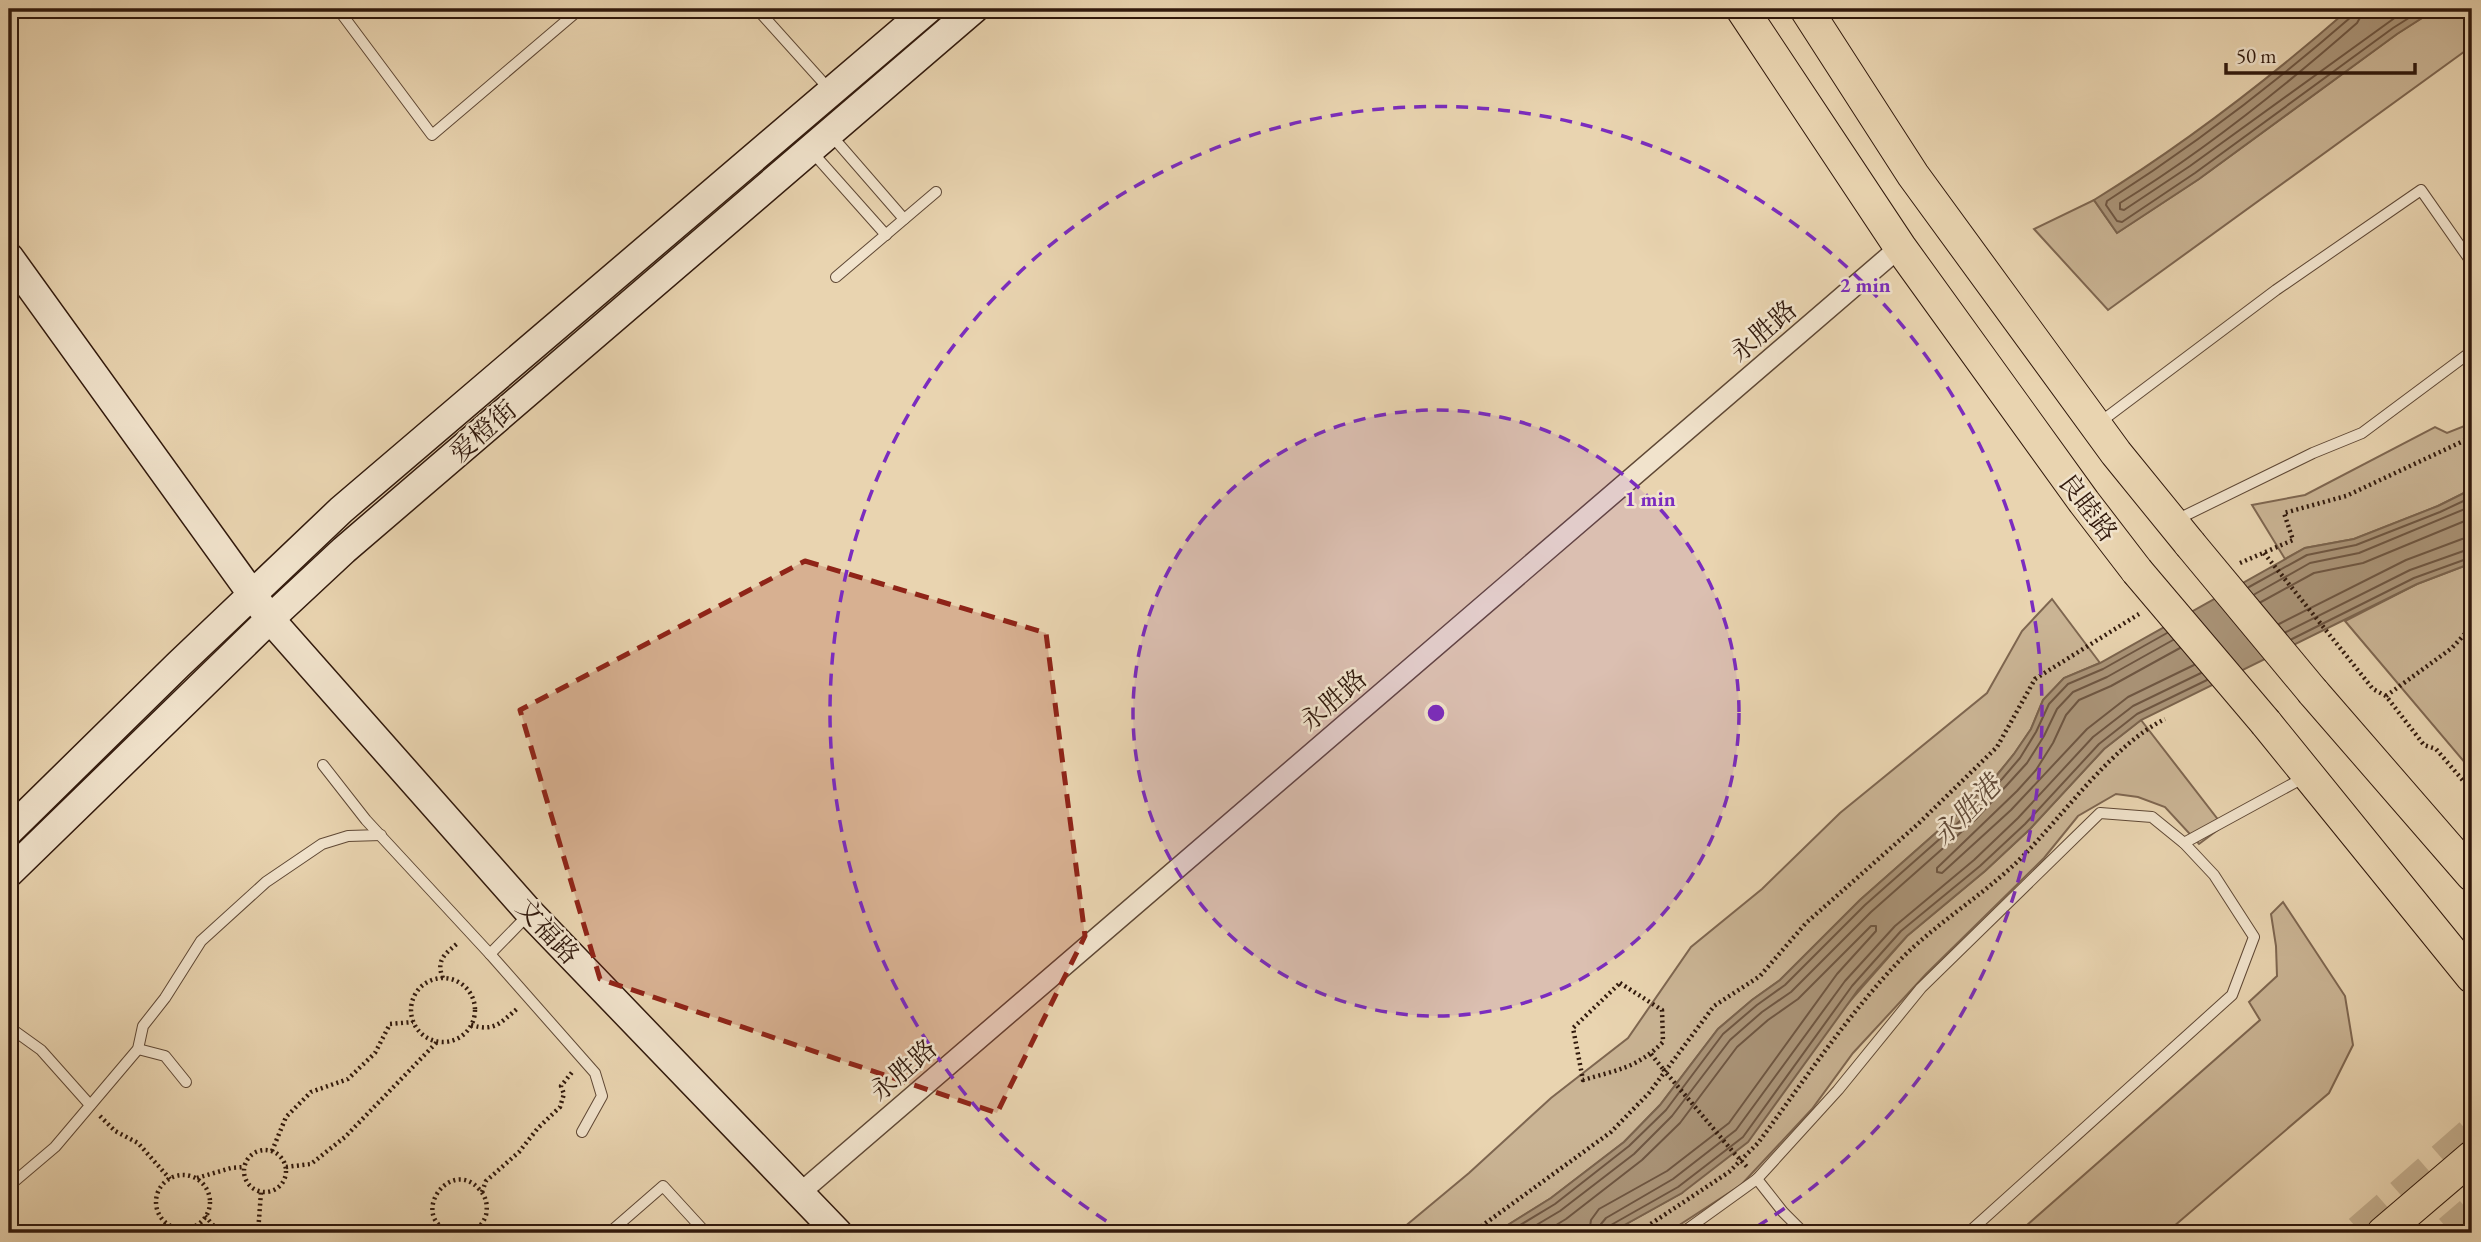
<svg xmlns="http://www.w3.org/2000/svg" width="2481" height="1242" font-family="'EB Garamond','Noto Serif SC',serif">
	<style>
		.green { fill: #cab494; stroke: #7e6650; stroke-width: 2 }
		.water { fill: #aa9478; stroke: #7a634d; stroke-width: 2 }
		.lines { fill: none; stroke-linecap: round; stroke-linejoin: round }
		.shore { stroke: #6e5642; stroke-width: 2 }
		.highway-tunnel { stroke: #c4af8f; stroke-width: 37; stroke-dasharray: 37 18; stroke-linecap: butt }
		.lane-casing { stroke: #5f4835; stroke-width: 12 }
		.street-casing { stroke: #5f4835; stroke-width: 22 }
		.secondary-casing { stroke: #31190c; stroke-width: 31 }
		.primary-casing { stroke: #31190c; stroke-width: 34 }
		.path { stroke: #31190c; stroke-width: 4.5; stroke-dasharray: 2 3.5; stroke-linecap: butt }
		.lane { stroke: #f1e3cc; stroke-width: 10 }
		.street { stroke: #f1e3cc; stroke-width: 19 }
		.secondary { stroke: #f1e3cc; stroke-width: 28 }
		.primary { stroke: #e9d4b0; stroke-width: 32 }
		.primary-bridge-casing { stroke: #31190c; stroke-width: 34; stroke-linecap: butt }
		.path-bridge { stroke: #31190c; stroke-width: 4.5; stroke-dasharray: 2 3.5; stroke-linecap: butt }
		.primary-bridge { stroke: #e9d4b0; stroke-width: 32 }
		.marked { fill: #8f2418; fill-opacity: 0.2; stroke: #8f2418; stroke-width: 5; stroke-dasharray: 14 9; stroke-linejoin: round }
		.ring { fill: none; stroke: #7b2cbf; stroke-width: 3.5; stroke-dasharray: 12 9 }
		.labels { text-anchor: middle; stroke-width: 5; stroke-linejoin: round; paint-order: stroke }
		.street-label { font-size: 26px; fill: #31190c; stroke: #f1e3cc }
		.water-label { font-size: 28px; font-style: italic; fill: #614a37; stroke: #f1e3cc }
		.centre { fill: #7b2cbf; stroke: #f1e3cc; stroke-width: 3.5 }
		.ring-label { font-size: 21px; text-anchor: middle; font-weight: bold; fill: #7b2cbf; stroke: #f1e3cc; stroke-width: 5; stroke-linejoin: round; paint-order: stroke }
	</style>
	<rect width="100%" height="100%" fill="#e9d4b0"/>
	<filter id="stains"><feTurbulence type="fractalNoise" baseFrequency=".00286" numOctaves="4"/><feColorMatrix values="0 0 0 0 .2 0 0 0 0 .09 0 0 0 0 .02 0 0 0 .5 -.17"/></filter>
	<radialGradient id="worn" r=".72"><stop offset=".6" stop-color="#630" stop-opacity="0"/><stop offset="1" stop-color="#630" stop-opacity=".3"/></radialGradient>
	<!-- green -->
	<g class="green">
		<path d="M 2436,9 L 2472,9 L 2472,46 L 2108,310 L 2034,229 L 2094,200 L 2117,233 L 2199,179 L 2397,34 Z"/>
		<path d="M 2472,423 L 2472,489 L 2438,506 L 2354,539 L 2305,548 L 2285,559 L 2252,505 L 2305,495 L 2435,427 L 2447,433 Z"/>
		<path d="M 2472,563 L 2472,771 L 2345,621 L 2417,584 Z"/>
		<path d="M 2052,599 L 2100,663 L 2064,678 L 2043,700 L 2031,729 L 2014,754 L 1997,775 L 1964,808 L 1860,900 L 1780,980 L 1752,1000 L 1718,1029 L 1660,1105 L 1624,1142 L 1551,1198 L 1495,1233 L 1397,1233 L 1469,1173 L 1551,1098 L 1628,1038 L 1691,947 L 1762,889 L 1840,813 L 1987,693 L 2022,631 Z"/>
		<path d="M 2141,720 L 2223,826 L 2199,844 L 2165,807 L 2138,797 L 2116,794 L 2078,816 L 2044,858 L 1926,974 L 1853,1053 L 1812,1109 L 1741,1185 L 1667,1233 L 1610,1233 L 1682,1193 L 1907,936 L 1985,871 L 2030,829 L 2104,749 Z"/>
		<path d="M 2283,902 L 2345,996 L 2353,1045 L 2329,1093 L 2166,1233 L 2018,1233 L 2260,1020 L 2249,1002 L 2277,976 L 2276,946 L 2271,914 Z"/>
	</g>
	<!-- water -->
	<g class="water">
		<path d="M 2349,9 L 2436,9 L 2397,34 L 2199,179 L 2117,233 L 2094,200 C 2185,144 2269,79 2349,9 Z"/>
		<path d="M 2472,489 L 2472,563 L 2417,584 L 2141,720 L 2104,749 L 2030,829 L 1985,871 L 1907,936 L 1858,990 L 1748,1142 L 1682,1193 L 1610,1233 L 1495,1233 L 1551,1198 L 1624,1142 L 1660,1105 L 1718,1029 L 1752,1000 L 1780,980 L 1860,900 L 1964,808 L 1997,775 L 2014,754 L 2031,729 L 2043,700 L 2064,678 L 2100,663 L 2305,548 L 2354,539 L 2438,506 Z"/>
	</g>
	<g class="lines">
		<!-- shore -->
		<g class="shore">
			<path d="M 2353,9 L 2351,17 C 2274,84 2193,146 2107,201 L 2106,205 L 2117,221 L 2122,222 L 2195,173 L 2393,28 L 2423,9"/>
			<path d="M 2362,9 L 2361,16 L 2357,23 C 2283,88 2204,151 2120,203 L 2120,209 L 2124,210 L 2190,166 L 2407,9"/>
			<path d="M 2249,587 L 2307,555 L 2356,545 L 2440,512 L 2472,497"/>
			<path d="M 2255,594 L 2310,563 L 2359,553 L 2472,506"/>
			<path d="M 2261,602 L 2314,573 L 2363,563 L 2472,518"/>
			<path d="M 2279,624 L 2406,560 L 2462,539 L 2472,537"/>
			<path d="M 2286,632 L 2410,570 L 2472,548"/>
			<path d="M 2292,639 L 2414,578 L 2472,557"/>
			<path d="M 2180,648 L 2111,686 L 2079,700 L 2066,715 L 2053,743 L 2036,770 L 2017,791 L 1937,868 L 1937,872 L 1942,873 L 2011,810 L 2087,729 L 2128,697 L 2194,665"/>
			<path d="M 1507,1233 L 1555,1204 L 1629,1146 L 1666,1110 L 1723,1034 L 1757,1005 L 1785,985 L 1865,905 L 1969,813 L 2002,779 L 2020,758 L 2036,732 L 2049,704 L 2068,684 L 2103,669 L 2167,633"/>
			<path d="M 1523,1233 L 1560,1211 L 1634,1154 L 1672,1116 L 1730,1040 L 1762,1012 L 1791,992 L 1871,912 L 1976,819 L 2027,763 L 2044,736 L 2057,709 L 2073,692 L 2107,677 L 2173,640"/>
			<path d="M 1543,1233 L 1566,1219 L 1642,1160 L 1680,1123 L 1737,1047 L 1768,1020 L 1798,999 L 1871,926 L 1876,926 L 1876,931 L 1837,974 L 1729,1123 L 1667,1171 L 1599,1209 L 1591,1220 L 1589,1233"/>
			<path d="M 1599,1233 L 1601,1224 L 1606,1218 L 1673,1179 L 1736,1130 L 1845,981 L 1895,926 L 1974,860 L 2018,818 L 2093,737 L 2133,706 L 2201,673"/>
			<path d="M 1608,1233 L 1611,1225 L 1678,1187 L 1743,1137 L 1852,986 L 1901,931 L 1980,866 L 2025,824 L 2099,744 L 2137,714 L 2207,680"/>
		</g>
		<!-- highway-tunnel -->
		<g class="highway-tunnel">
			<path d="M 2361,1233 L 2472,1136"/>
			<path d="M 2451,1233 L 2472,1215"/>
		</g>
		<defs>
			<g id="lane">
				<path d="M 338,9 L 432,135 L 580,9"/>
				<path d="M 757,9 L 829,89"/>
				<path d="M 831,135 L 904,219"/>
				<path d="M 813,153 L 886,235"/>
				<path d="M 836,277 L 936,192"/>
				<path d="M 2099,423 L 2276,290 L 2421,190 L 2472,263"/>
				<path d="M 2176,520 L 2313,453 L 2362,433 L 2472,351"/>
				<path d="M 323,765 L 366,820 L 490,954"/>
				<path d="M 2184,843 L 2305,777"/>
				<path d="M 529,914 L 490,954 L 595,1073 L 602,1096 L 582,1132"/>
				<path d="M 9,1027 L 41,1050 L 90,1105"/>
				<path d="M 138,1049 L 165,1056 L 186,1082"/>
				<path d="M 1757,1179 L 1783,1212 L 1804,1233"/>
				<path d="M 9,1186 L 55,1147 L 138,1049 L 143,1026 L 165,998 L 201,941 L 266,882 L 322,844 L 348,836 L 381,835"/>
				<path d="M 609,1233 L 663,1186 L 706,1233"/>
				<path d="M 1682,1233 L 1757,1179 L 1838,1090 L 1921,988 L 2100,813 L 2152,817 L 2184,843 L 2214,875 L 2254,937 L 2232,995 L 1968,1233"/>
			</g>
			<path id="street" d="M 800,1193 L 1900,247"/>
			<g id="secondary">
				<path d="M 9,257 L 270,619 L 530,913 L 838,1233"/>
				<path d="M 9,831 L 178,665 L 341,510 L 928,9"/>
				<path d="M 9,873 L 270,619 L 344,550 L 974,9"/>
			</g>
			<g id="primary">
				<path d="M 1742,9 L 1900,247 L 2084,502 L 2137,571"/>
				<path d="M 1806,9 L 1913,175 L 2116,453 L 2190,544"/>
				<path d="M 2313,692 L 2472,875"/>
				<path d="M 2266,723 L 2472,977"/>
				<path d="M 2383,1233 L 2472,1157"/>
			</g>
		</defs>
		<!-- lane casing -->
		<use href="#lane" class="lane-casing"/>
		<!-- street casing -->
		<use href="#street" class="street-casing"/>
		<!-- secondary casing -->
		<use href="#secondary" class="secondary-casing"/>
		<!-- primary casing -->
		<use href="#primary" class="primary-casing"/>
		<!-- path -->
		<g class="path">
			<path d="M 2264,553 L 2373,689 L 2386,696 L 2424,745 L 2436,749 L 2472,791"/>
			<path d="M 2240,563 L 2293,540 L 2284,513 L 2346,496 L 2472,437"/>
			<path d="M 2386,696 L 2452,648 L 2472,626"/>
			<path d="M 443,978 C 435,960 446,953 459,942"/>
			<circle cx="443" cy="1010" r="32"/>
			<path d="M 1620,983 L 1662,1010 L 1663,1042 C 1637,1068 1617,1070 1583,1080 L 1573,1028 Z"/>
			<path d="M 471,1025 C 495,1032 500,1023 518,1008"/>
			<path d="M 1651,1054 L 1663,1069"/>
			<path d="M 100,1116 L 115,1131 L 138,1143 L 170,1179"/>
			<circle cx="265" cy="1171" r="21"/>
			<path d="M 272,1151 L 286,1117 L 311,1092 L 348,1079 L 375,1053 L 390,1024 L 413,1022"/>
			<path d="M 1734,1153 L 1748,1168"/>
			<path d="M 286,1167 L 311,1164 L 345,1137 L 438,1041"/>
			<circle cx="183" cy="1202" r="27"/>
			<path d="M 197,1178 L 231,1168 L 244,1167"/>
			<path d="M 482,1192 L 486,1181 L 519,1152 L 538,1128 L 560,1107 L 564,1094 L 561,1086 L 573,1071"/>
			<path d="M 205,1216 L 220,1233"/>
			<path d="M 157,1233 L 167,1223"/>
			<path d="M 258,1233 L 261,1192"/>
			<path d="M 435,1233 L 440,1226"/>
			<path d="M 453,1233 C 406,1218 450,1156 479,1189 C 486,1196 488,1205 486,1215 C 483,1225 476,1230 466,1233"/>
			<path d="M 1472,1233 L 1611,1132 L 1649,1093 L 1714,1006 L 1760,976 L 1806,923 L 1918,824 L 1997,747 L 2035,679 L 2139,614"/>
			<path d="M 1637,1233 L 1729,1172 L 1758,1143 C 1804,1081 1848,1014 1902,958 C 1940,920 1987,893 2024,855 C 2065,813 2114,744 2165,719"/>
		</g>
		<!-- lane -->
		<use href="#lane" class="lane"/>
		<!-- street -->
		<use href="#street" class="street"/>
		<!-- secondary -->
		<use href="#secondary" class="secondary"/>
		<!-- primary -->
		<use href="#primary" class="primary"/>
		<defs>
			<g id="primary-bridge">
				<path d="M 2190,544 L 2313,692"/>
				<path d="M 2137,571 L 2266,723"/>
			</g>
		</defs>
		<!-- primary-bridge casing -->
		<use href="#primary-bridge" class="primary-bridge-casing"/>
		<!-- path-bridge -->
		<path class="path-bridge" d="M 1663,1069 L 1734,1153"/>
		<!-- primary-bridge -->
		<use href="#primary-bridge" class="primary-bridge"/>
	</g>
	<!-- marked area -->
	<path class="marked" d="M 805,561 L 1046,633 L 1085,936 L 997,1113 L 600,979 L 520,710 Z"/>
	<!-- distance rings -->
	<circle cx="1436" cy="713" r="303" fill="#7b2cbf" fill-opacity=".12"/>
	<g class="ring">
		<circle cx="1436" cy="713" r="303"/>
		<path d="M1124 1232A606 606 0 1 1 1748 1232"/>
	</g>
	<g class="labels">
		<!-- street labels -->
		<g class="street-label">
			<text transform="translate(1763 331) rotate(-41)" y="9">永胜路</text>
			<text transform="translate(483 431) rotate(-41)" y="9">爱橙街</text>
			<text transform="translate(2088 507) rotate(53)" y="9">良睦路</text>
			<text transform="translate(1333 700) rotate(-41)" y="9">永胜路</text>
			<text transform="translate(548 931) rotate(47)" y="9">文福路</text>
			<text transform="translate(903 1070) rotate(-41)" y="9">永胜路</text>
		</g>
		<!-- water labels -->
		<g class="water-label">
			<text transform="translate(1966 810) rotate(-46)" y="10">永胜港</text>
		</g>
	</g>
	<circle cx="1436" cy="713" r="10" class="centre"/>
	<g class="ring-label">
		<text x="1865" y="292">2 min</text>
		<text x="1650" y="506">1 min</text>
	</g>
	<!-- margin -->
	<rect width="2481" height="1242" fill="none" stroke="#e9d4b0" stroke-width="35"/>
	<rect x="10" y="10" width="2460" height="1221" fill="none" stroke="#31190c" stroke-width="3.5"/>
	<rect x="18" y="18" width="2446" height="1207" fill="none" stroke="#31190c" stroke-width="2"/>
	<!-- scale -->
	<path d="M2226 63v10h189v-10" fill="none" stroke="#31190c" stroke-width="3.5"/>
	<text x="2236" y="63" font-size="21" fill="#31190c" stroke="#f1e3cc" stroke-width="5" paint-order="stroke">50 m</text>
	<rect width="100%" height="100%" filter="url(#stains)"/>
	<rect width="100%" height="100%" fill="url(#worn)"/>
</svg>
